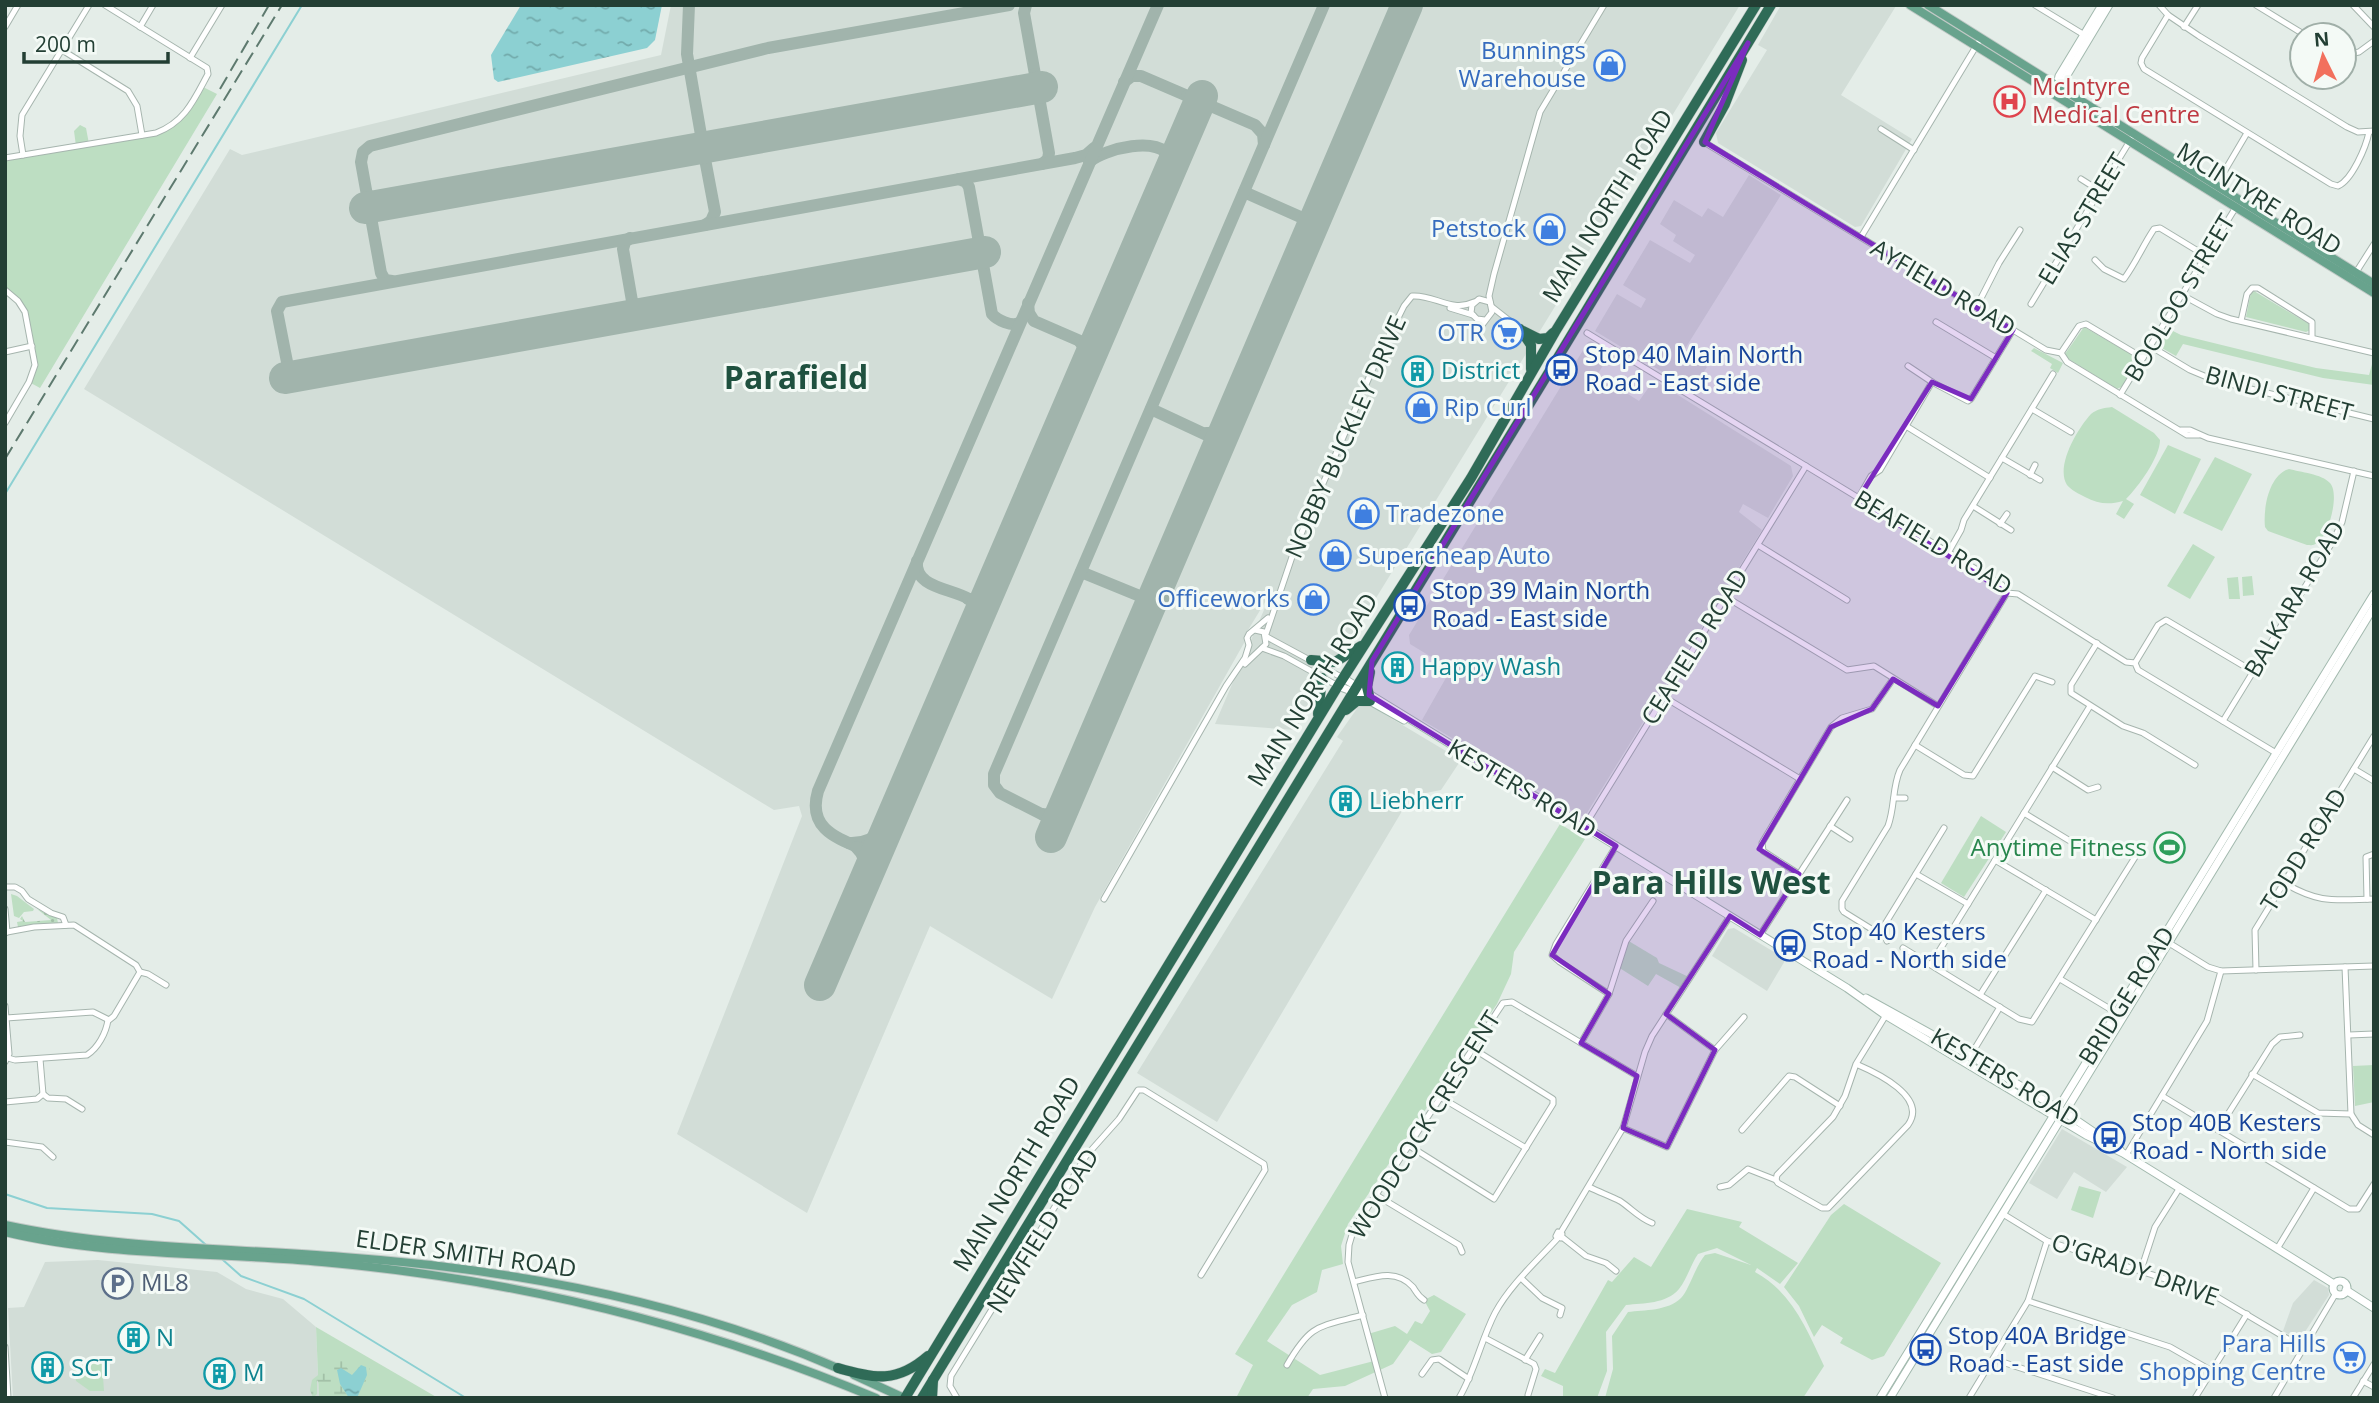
<svg xmlns="http://www.w3.org/2000/svg" width="2379" height="1403" font-family="'Open Sans',sans-serif">
	<style>
		.built { fill: #d2ddd7 }
		.green { fill: #bddec2 }
		.wetland { fill: url(#wetland-marsh) }
		.garden { fill: url(#garden-dots) }
		.water { fill: url(#water-ripples) }
		.lines { fill: none; stroke-linecap: round; stroke-linejoin: round }
		.stream { stroke: #8cd0d2; stroke-width: 2 }
		.taxiway { stroke: #a1b4ac; stroke-width: 12 }
		.runway { stroke: #a1b4ac; stroke-width: 32 }
		.street-casing { stroke: #a6b5ae; stroke-width: 7 }
		.secondary-casing { stroke: #a2b9ae; stroke-width: 9 }
		.primary-casing { stroke: #c1c9c6; stroke-width: 10 }
		.highway-casing { stroke: #c1c9c6; stroke-width: 11 }
		.street { stroke: #fff; stroke-width: 5 }
		.secondary { stroke: #fff; stroke-width: 7 }
		.primary { stroke: #68a38d; stroke-width: 8 }
		.highway { stroke: #2f6b57; stroke-width: 10 }
		.rail { stroke: #5e7a6f; stroke-width: 2; stroke-dasharray: 14 7; stroke-linecap: butt }
		.marked { fill: #7b2cbf; fill-opacity: 0.2; stroke: #7b2cbf; stroke-width: 5; stroke-linejoin: round }
		.labels { text-anchor: middle; stroke-width: 6; stroke-linejoin: round; paint-order: stroke }
		.shop-label { font-size: 24px; fill: #366cbe; stroke: #f4faf6; text-anchor: end }
		.health-label { font-size: 24px; fill: #be3a42; stroke: #f4faf6; text-anchor: start }
		.street-label { font-size: 24px; fill: #233f34; stroke: #f4faf6 }
		.transit-label { font-size: 24px; fill: #164399; stroke: #f4faf6; text-anchor: start }
		.culture-label { font-size: 24px; fill: #0d838f; stroke: #f4faf6; text-anchor: start }
		.leisure-label { font-size: 24px; fill: #27864d; stroke: #f4faf6; text-anchor: end }
		.service-label { font-size: 24px; fill: #4e5e75; stroke: #f4faf6; text-anchor: start }
		.district-label { font-size: 32px; font-weight: bold; fill: #1f513f; stroke: #f4faf6 }
	</style>
	<defs>
		<pattern id="wetland-marsh" width="20" height="14" patternUnits="userSpaceOnUse" patternTransform="scale(1.75)"><rect width="20" height="14" fill="#bddec2"/><path d="M1 5h8M5 5V1M11 12h8M15 12V8" fill="none" stroke="#a2c0a7"/></pattern>
		<pattern id="garden-dots" width="8" height="8" patternUnits="userSpaceOnUse" patternTransform="scale(1.75)"><rect width="8" height="8" fill="#bddec2"/><path d="M2 2h.1M6 6h.1" fill="none" stroke="#a2c0a7" stroke-width="1.8" stroke-linecap="round"/></pattern>
		<pattern id="water-ripples" width="26" height="14" patternUnits="userSpaceOnUse" patternTransform="scale(1.75)"><rect width="26" height="14" fill="#8cd0d2"/><path d="M2 4q2-2 4 0t4 0M15 11q2-2 4 0t4 0" fill="none" stroke="#72aaab"/></pattern>
	</defs>
	<rect width="100%" height="100%" fill="#e4ede8"/>
	<!-- built -->
	<g class="built">
		<path d="M 671,5 L 1740,5 L 1295,730 L 1215,724 L 1273,589 L 1245,635 L 1244,643 L 1095,907 L 1052,999 L 930,926 L 807,1213 L 677,1134 L 802,816 L 799,806 L 774,810 L 84,389 L 230,149 L 242,155 L 661,55 Z"/>
		<path d="M 1781,5 L 1896,6 L 1841,95 L 1912,139 L 1861,226 L 1855,227 L 1718,143 L 1716,133 L 1767,50 L 1758,45 Z"/>
		<path d="M 1749,175 L 1781,195 L 1683,352 L 1707,367 L 1692,390 L 1595,331 L 1617,294 L 1641,308 L 1646,299 L 1623,285 L 1650,240 L 1690,263 L 1695,255 L 1673,241 L 1676,235 L 1660,224 L 1674,200 L 1702,217 L 1708,208 L 1723,217 Z"/>
		<path d="M 1591,341 L 1610,353 L 1594,381 L 1605,387 L 1609,382 L 1639,401 L 1654,380 L 1791,466 L 1793,476 L 1768,518 L 1743,504 L 1739,512 L 1762,530 L 1585,816 L 1581,816 L 1422,720 L 1451,669 L 1410,644 L 1409,635 L 1588,342 Z"/>
		<path d="M 1369,705 L 1461,760 L 1441,790 L 1411,796 L 1217,1122 L 1137,1073 L 1343,741 L 1337,737 L 1358,707 Z"/>
		<path d="M 1734,928 L 1786,959 L 1767,991 L 1712,956 L 1728,929 Z"/>
		<path d="M 2062,1129 L 2127,1167 L 2106,1192 L 2074,1172 L 2057,1199 L 2029,1183 Z"/>
		<path d="M 98,1260 L 217,1272 L 246,1289 L 283,1299 L 316,1327 L 319,1398 L 13,1398 L 8,1308 L 24,1307 L 45,1262 Z"/>
		<path d="M 2314,1280 L 2328,1288 L 2329,1295 L 2301,1338 L 2297,1339 L 2283,1331 L 2293,1303 Z"/>
	</g>
	<!-- green -->
	<g class="green">
		<path d="M 201,86 L 217,94 L 40,388 L 29,382 L 34,373 L 25,312 L 5,290 L 5,158 L 76,146 L 74,131 L 80,125 L 86,128 L 89,144 L 156,133 L 176,123 Z"/>
		<path d="M 2254,291 L 2309,324 L 2310,330 L 2306,332 L 2246,317 L 2251,292 Z"/>
		<path d="M 2084,327 L 2136,357 L 2137,361 L 2123,386 L 2117,389 L 2067,358 L 2065,354 Z"/>
		<path d="M 2169,329 L 2181,335 L 2316,368 L 2369,375 L 2374,357 L 2374,385 L 2323,378 L 2183,344 L 2176,356 L 2160,347 L 2160,342 Z"/>
		<path d="M 2034,348 L 2063,363 L 2058,373 L 2050,368 L 2052,364 L 2031,351 Z"/>
		<path d="M 2112,407 L 2154,433 L 2160,440 C 2160,457 2138,487 2126,499 L 2134,504 L 2124,519 L 2116,514 L 2123,501 C 2109,505 2098,504 2085,497 C 2079,494 2071,490 2067,485 C 2055,466 2078,428 2091,414 C 2097,409 2104,408 2112,407 Z"/>
		<path d="M 2168,445 L 2201,459 L 2175,514 L 2140,495 Z"/>
		<path d="M 2215,457 L 2252,474 L 2222,531 L 2183,513 Z"/>
		<path d="M 2289,469 C 2300,472 2322,474 2330,483 C 2340,494 2329,535 2317,543 C 2313,546 2311,545 2307,545 L 2268,531 L 2265,527 C 2263,508 2269,475 2289,469 Z"/>
		<path d="M 2193,544 L 2215,557 L 2190,599 L 2167,586 Z"/>
		<path d="M 2252,576 L 2254,595 L 2243,596 L 2242,577 Z"/>
		<path d="M 2238,577 L 2240,599 L 2229,599 L 2227,578 Z"/>
		<path d="M 1981,816 L 2006,832 L 1964,897 L 1941,883 Z"/>
		<path d="M 1560,824 L 1585,839 L 1514,952 L 1511,974 L 1497,1004 L 1348,1224 L 1341,1246 L 1343,1264 L 1322,1270 L 1317,1292 L 1292,1305 L 1267,1341 L 1320,1375 L 1374,1361 L 1368,1334 L 1395,1326 L 1407,1334 L 1415,1321 L 1422,1324 L 1430,1311 L 1424,1300 L 1434,1295 L 1466,1314 L 1441,1352 L 1432,1354 L 1410,1340 L 1393,1364 L 1345,1386 L 1313,1389 L 1307,1398 L 1236,1398 L 1253,1365 L 1235,1354 Z"/>
		<path d="M 11,894 L 17,896 L 34,909 L 33,911 L 24,912 L 19,918 L 14,916 Z"/>
		<path d="M 1627,940 L 1657,958 L 1659,963 L 1691,978 L 1683,989 L 1656,974 L 1648,986 L 1618,967 Z"/>
		<path d="M 2374,1065 L 2374,1102 L 2355,1106 L 2353,1066 Z"/>
		<path d="M 2079,1186 L 2101,1192 L 2093,1218 L 2071,1210 Z"/>
		<path d="M 1844,1204 L 1941,1263 L 1884,1356 L 1872,1360 L 1840,1343 L 1843,1338 L 1822,1325 L 1814,1337 L 1799,1306 L 1784,1287 L 1831,1215 Z"/>
		<path d="M 1687,1209 L 1742,1222 L 1739,1227 L 1798,1263 L 1780,1284 L 1757,1268 L 1755,1272 C 1792,1292 1807,1330 1824,1366 L 1803,1398 L 1605,1398 L 1613,1369 L 1612,1336 L 1628,1312 C 1644,1310 1668,1311 1681,1298 C 1689,1290 1695,1267 1705,1255 L 1715,1253 L 1751,1265 L 1717,1248 L 1698,1254 C 1691,1264 1687,1279 1679,1289 C 1666,1304 1644,1303 1626,1305 L 1606,1332 L 1607,1371 L 1597,1398 L 1563,1398 L 1563,1386 L 1541,1376 L 1545,1369 L 1555,1373 L 1608,1280 L 1612,1282 L 1634,1257 L 1651,1267 Z"/>
		<path d="M 316,1327 L 438,1398 L 319,1398 Z"/>
		<path d="M 102,1362 L 104,1391 L 90,1391 L 76,1381 L 75,1371 L 73,1371 L 75,1363 Z"/>
	</g>
	<!-- wetland -->
	<path class="wetland" d="M 341,1359 L 350,1372 L 361,1363 L 370,1369 L 366,1385 L 360,1398 L 357,1398 L 367,1375 L 359,1367 L 352,1375 L 337,1372 L 340,1384 L 349,1398 L 328,1398 L 317,1380 L 317,1394 L 313,1398 L 310,1390 L 312,1380 C 318,1375 335,1361 341,1359 Z"/>
	<!-- garden -->
	<path class="garden" d="M 37,909 L 57,918 L 58,923 L 18,927 L 17,922 L 23,921 L 20,919 L 22,916 L 25,922 L 51,920 Z"/>
	<!-- water -->
	<g class="water">
		<path d="M 521,5 L 662,5 L 655,40 L 647,48 L 498,82 L 494,79 L 491,55 Z"/>
		<path d="M 361,1365 L 366,1367 L 367,1375 L 357,1398 L 349,1398 L 340,1384 L 337,1370 L 341,1368 L 352,1375 Z"/>
	</g>
	<g class="lines">
		<!-- stream -->
		<g class="stream">
			<path d="M 5,494 L 302,5"/>
			<path d="M 5,1194 L 47,1208 L 152,1214 L 179,1221 L 206,1245"/>
			<path d="M 223,1260 L 241,1276 L 304,1299 L 466,1398"/>
		</g>
		<!-- taxiway -->
		<g class="taxiway">
			<path d="M 689,5 L 687,54 L 701,135 C 710,149 726,143 740,141"/>
			<path d="M 1026,5 L 1024,13 L 1049,153 L 1048,159 L 1042,164"/>
			<path d="M 1404,13 L 1404,5"/>
			<path d="M 1124,82 L 1132,76 L 1141,76 L 1255,125 L 1263,134 L 1264,145"/>
			<path d="M 1007,93 C 1020,90 1033,90 1035,74"/>
			<path d="M 1178,153 C 1185,136 1202,112 1187,96"/>
			<path d="M 668,154 C 681,152 695,146 705,159 L 715,212 L 711,221 L 705,225"/>
			<path d="M 1089,162 C 1103,149 1162,134 1170,159 C 1173,171 1158,199 1153,211"/>
			<path d="M 959,179 L 966,182 L 969,187 L 992,314 C 997,320 1012,327 1019,323"/>
			<path d="M 1244,192 L 1314,223"/>
			<path d="M 367,193 C 374,210 391,203 407,201"/>
			<path d="M 950,258 C 964,256 976,252 983,266"/>
			<path d="M 392,281 L 385,280 L 381,273 L 361,162 L 363,152 L 370,146 L 768,48 L 1009,5"/>
			<path d="M 632,301 C 640,317 656,310 671,308"/>
			<path d="M 1028,303 L 1029,313 L 1034,321 L 1087,344 L 1098,338 L 1119,289"/>
			<path d="M 600,321 C 614,318 630,318 632,301 L 623,249 L 625,242 L 630,238"/>
			<path d="M 319,372 L 298,374 L 288,367 L 277,311 L 282,302 L 1075,158 L 1086,155 L 1094,148"/>
			<path d="M 1068,409 C 1075,390 1097,359 1080,342"/>
			<path d="M 1151,409 L 1211,437 L 1215,450 L 1206,474"/>
			<path d="M 1206,433 C 1225,434 1229,420 1236,405"/>
			<path d="M 917,561 C 913,596 978,586 978,613 C 978,626 963,652 958,664"/>
			<path d="M 1081,572 L 1152,601"/>
			<path d="M 968,599 C 993,602 1001,564 1009,546"/>
			<path d="M 1042,814 C 1064,817 1068,794 1076,778"/>
			<path d="M 1057,822 L 1000,793 L 994,785 L 994,774 L 1324,5"/>
			<path d="M 849,843 C 886,845 895,809 908,782"/>
			<path d="M 865,850 C 837,838 807,829 818,791 L 1158,5"/>
			<path d="M 848,921 C 857,898 879,868 856,847"/>
		</g>
		<!-- runway -->
		<g class="runway">
			<path d="M 365,208 L 1042,87"/>
			<path d="M 285,378 L 985,252"/>
			<path d="M 1051,837 L 1407,5"/>
			<path d="M 820,985 L 1202,96"/>
		</g>
		<defs>
			<g id="street">
				<path d="M 2035,5 L 2086,36"/>
				<path d="M 2159,5 L 2168,15 L 2199,36 L 2347,127 L 2358,132 L 2374,131"/>
				<path d="M 2256,5 L 2305,35"/>
				<path d="M 2353,5 L 2374,27"/>
				<path d="M 2168,15 L 2142,58 L 2141,63 L 2144,69 L 2331,184 L 2338,186 C 2352,180 2366,147 2369,132"/>
				<path d="M 5,27 L 18,5"/>
				<path d="M 140,27 L 153,5"/>
				<path d="M 2184,27 L 2198,5"/>
				<path d="M 62,50 L 128,91 L 137,106 L 142,135"/>
				<path d="M 2344,55 L 2359,52 L 2374,41"/>
				<path d="M 190,58 L 222,5"/>
				<path d="M 1881,129 L 1914,150"/>
				<path d="M 1704,142 L 2046,350 L 2061,353"/>
				<path d="M 23,155 L 20,136 L 22,115 L 89,5"/>
				<path d="M 5,158 L 156,133 C 185,122 194,100 208,74 L 207,68 L 105,5"/>
				<path d="M 2221,177 L 2247,133"/>
				<path d="M 2081,179 L 2100,191"/>
				<path d="M 1861,237 L 1981,38"/>
				<path d="M 2095,260 L 2104,269 L 2124,279 C 2137,261 2142,247 2154,229 L 2160,228 L 2206,256"/>
				<path d="M 2355,274 L 2374,244"/>
				<path d="M 5,290 L 18,301 L 25,312 L 35,365 L 29,382 L 5,423"/>
				<path d="M 2182,295 L 2217,314 L 2231,319 L 2374,353"/>
				<path d="M 2031,304 L 2131,139"/>
				<path d="M 1491,305 L 1489,296 L 1494,274 L 1540,112 L 1604,5"/>
				<path d="M 1492,307 L 1520,329"/>
				<path d="M 1450,308 L 1473,315"/>
				<path d="M 1976,308 L 1999,263 L 2020,230"/>
				<path d="M 2241,321 L 2247,294 L 2252,288 L 2258,288 L 2312,322 L 2312,338"/>
				<path d="M 1936,322 L 1996,358"/>
				<path d="M 1587,333 L 2002,585 L 2007,593 L 2018,594 L 2126,662 L 2135,663 L 2138,670 L 2276,753"/>
				<path d="M 1473,337 L 1492,312 L 1490,302 L 1479,299 L 1472,305 L 1471,313 L 1477,319 L 1485,320"/>
				<path d="M 2150,346 L 2190,370 L 2214,380 L 2374,419"/>
				<path d="M 5,352 L 32,346"/>
				<path d="M 2061,353 L 2067,362 L 2187,435 L 2199,435"/>
				<path d="M 2061,353 L 2079,326 L 2086,324 L 2143,358"/>
				<path d="M 1908,366 L 1932,382 L 1968,401 L 1971,399 L 2013,330"/>
				<path d="M 2120,395 L 2236,207"/>
				<path d="M 2032,409 L 2071,432"/>
				<path d="M 1906,426 L 1990,478"/>
				<path d="M 2181,430 L 2190,430 L 2208,438 L 2374,476"/>
				<path d="M 2002,458 L 2040,480"/>
				<path d="M 2030,475 L 2035,465"/>
				<path d="M 1858,499 L 1871,476 L 1880,470 L 1932,382"/>
				<path d="M 1973,506 L 2011,530"/>
				<path d="M 2000,524 L 2007,514"/>
				<path d="M 1758,545 L 1847,600"/>
				<path d="M 1948,553 L 1961,530 L 1964,520 L 2053,374"/>
				<path d="M 1726,597 L 1847,670 L 1874,666 L 1938,706"/>
				<path d="M 1266,634 L 1295,548 L 1374,366 L 1404,306 L 1412,296 C 1434,294 1451,313 1474,302"/>
				<path d="M 1267,637 L 1343,678"/>
				<path d="M 2097,643 L 2071,685 L 2071,693 L 2123,726 L 2143,733 L 2195,765"/>
				<path d="M 1262,648 L 1284,656 L 1338,686"/>
				<path d="M 2135,663 L 2158,625 L 2166,620 L 2254,672"/>
				<path d="M 1245,664 L 1266,644 L 1264,632 L 1255,630"/>
				<path d="M 1664,697 L 1800,779"/>
				<path d="M 2223,721 L 2333,541 L 2342,522 L 2354,471"/>
				<path d="M 1915,745 L 1964,775 L 1973,776 L 2035,676 L 2052,682"/>
				<path d="M 2052,767 L 2088,790 L 2098,787"/>
				<path d="M 2354,769 L 2374,781"/>
				<path d="M 1894,798 L 1905,798"/>
				<path d="M 2024,813 L 2075,844"/>
				<path d="M 1830,826 L 1850,839"/>
				<path d="M 1584,827 L 1806,466"/>
				<path d="M 1995,860 L 2096,920"/>
				<path d="M 1799,874 L 1763,851 L 1762,843 L 1831,727 L 1842,718 L 1872,709 L 1893,679"/>
				<path d="M 1916,874 L 1968,904"/>
				<path d="M 2284,883 C 2320,904 2334,900 2374,899"/>
				<path d="M 5,887 L 15,887 L 22,891 L 28,899 L 51,913 L 63,917 L 66,925"/>
				<path d="M 1104,899 L 1226,686 L 1245,658 L 1249,645 L 1247,638 L 1249,634 L 1268,618"/>
				<path d="M 2367,899 L 2366,857 L 2374,854"/>
				<path d="M 5,909 L 7,932 L 5,933"/>
				<path d="M 1882,929 L 1873,930 L 1844,912 L 1842,909 L 1842,901 L 1888,826 C 1895,807 1892,788 1900,770 L 2007,593"/>
				<path d="M 1882,929 L 1944,828"/>
				<path d="M 1882,929 L 1887,941"/>
				<path d="M 1760,935 L 1847,800"/>
				<path d="M 2169,943 L 2208,967 L 2221,971 L 2374,966"/>
				<path d="M 1903,948 L 2019,1019 L 2032,1022 L 2137,854"/>
				<path d="M 1931,964 L 2090,706"/>
				<path d="M 2345,967 L 2351,1114 L 2358,1125 L 2374,1135"/>
				<path d="M 2256,970 L 2255,930 L 2374,736"/>
				<path d="M 140,972 L 148,974 L 166,985"/>
				<path d="M 2060,979 L 2110,1009"/>
				<path d="M 1609,994 L 1560,962 L 1552,955 L 1556,944 L 1616,846"/>
				<path d="M 1980,995 L 2046,890"/>
				<path d="M 5,1006 L 9,1054 L 5,1062"/>
				<path d="M 1666,1014 L 1715,1050"/>
				<path d="M 6,1018 L 93,1012 L 109,1020 L 114,1016 L 140,972 L 136,965 L 74,925 L 34,927 L 7,932"/>
				<path d="M 2349,1035 L 2374,1034"/>
				<path d="M 1581,1043 L 1609,994 L 1626,941 L 1653,901"/>
				<path d="M 8,1058 L 15,1060 L 87,1055 C 98,1048 106,1033 108,1020"/>
				<path d="M 1969,1058 L 2000,1007"/>
				<path d="M 40,1059 L 43,1094"/>
				<path d="M 1856,1064 C 1877,1073 1928,1097 1908,1125 L 1828,1208 L 1822,1208 L 1778,1183 L 1776,1180 L 1777,1175 L 1833,1117 L 1845,1096 L 1856,1064 L 1886,1015"/>
				<path d="M 2252,1074 L 2318,1113 L 2351,1114"/>
				<path d="M 43,1094 L 48,1098 L 66,1099 L 82,1109"/>
				<path d="M 2162,1096 L 2349,1209 L 2358,1209 L 2374,1184"/>
				<path d="M 1440,1097 L 1526,1148"/>
				<path d="M 5,1102 L 37,1099 L 43,1094"/>
				<path d="M 1623,1128 L 1667,1147 L 1715,1050 L 1744,1017"/>
				<path d="M 1742,1130 L 1789,1076 L 1795,1077 L 1840,1106"/>
				<path d="M 2218,1130 L 2272,1044 L 2280,1037 L 2300,1035"/>
				<path d="M 5,1142 L 42,1147 L 53,1157"/>
				<path d="M 1408,1145 L 1494,1199 L 1553,1104 L 1553,1099 L 1472,1048"/>
				<path d="M 2126,1155 L 2207,1021 L 2221,971"/>
				<path d="M 1589,1187 C 1599,1192 1610,1196 1620,1201 C 1632,1209 1639,1218 1652,1223"/>
				<path d="M 1720,1187 L 1729,1185 L 1748,1169 L 1776,1180"/>
				<path d="M 1376,1195 L 1459,1245 L 1462,1252"/>
				<path d="M 2003,1214 L 2047,1241 L 2212,1294 L 2303,1348"/>
				<path d="M 1558,1232 L 1562,1234 L 1561,1238 L 1556,1236 Z"/>
				<path d="M 1561,1232 L 1623,1128 L 1645,1052 L 1652,1036 L 1730,916"/>
				<path d="M 1562,1237 L 1586,1256 L 1606,1263 L 1616,1271"/>
				<path d="M 2277,1249 L 2314,1188"/>
				<path d="M 2141,1270 L 2155,1227 L 2179,1189"/>
				<path d="M 1522,1279 L 1542,1298 L 1562,1308 L 1560,1315"/>
				<path d="M 1354,1282 C 1374,1277 1396,1268 1413,1287 C 1417,1293 1418,1296 1424,1300"/>
				<path d="M 2028,1301 L 2170,1347 L 2212,1371"/>
				<path d="M 1485,1338 L 1534,1364 L 1536,1369 L 1528,1395"/>
				<path d="M 5,1347 L 8,1398"/>
				<path d="M 1993,1359 L 2113,1398"/>
				<path d="M 1525,1360 L 1540,1336"/>
				<path d="M 1287,1365 C 1311,1323 1319,1327 1363,1315"/>
				<path d="M 1422,1374 L 1432,1360 L 1439,1359 L 1469,1379"/>
				<path d="M 2363,1381 L 2374,1387"/>
				<path d="M 957,1398 L 950,1386 L 951,1376 L 1086,1156 L 1119,1119 L 1138,1090 L 1144,1090 L 1264,1164 L 1265,1170 L 1201,1275"/>
				<path d="M 1385,1398 L 1348,1262 L 1349,1245 L 1354,1228 L 1503,1003 L 1512,1002 L 1637,1076"/>
				<path d="M 1459,1398 C 1475,1371 1481,1340 1495,1313 C 1510,1285 1537,1261 1558,1238"/>
				<path d="M 1969,1398 L 2028,1301 L 2047,1241"/>
				<path d="M 2195,1398 L 2247,1314"/>
				<path d="M 2274,1398 L 2336,1293"/>
				<path d="M 2353,1398 L 2374,1364"/>
			</g>
			<g id="secondary">
				<path d="M 2057,85 L 2059,76 L 2102,5"/>
				<path d="M 2052,92 L 2064,80 L 2109,5"/>
				<path d="M 1343,678 L 1847,988 L 1885,1015 L 2086,1135 L 2123,1153 L 2334,1284"/>
				<path d="M 1338,686 L 1354,692 L 1404,720"/>
				<path d="M 1866,998 L 1971,1056 L 2070,1116 L 2120,1150"/>
				<circle cx="2340" cy="1288" r="7"/>
				<path d="M 2346,1290 L 2374,1308"/>
				<path d="M 1880,1398 L 2374,594"/>
				<path d="M 1890,1398 L 2374,607"/>
			</g>
			<g id="primary">
				<path d="M 1910,5 L 2374,293"/>
				<path d="M 1928,5 L 2374,284"/>
				<path d="M 5,1225 C 116,1249 230,1248 343,1257 C 514,1269 685,1301 842,1370"/>
				<path d="M 5,1232 C 108,1257 217,1252 322,1262 C 513,1279 699,1324 876,1398"/>
				<path d="M 854,1375 L 904,1398"/>
			</g>
			<g id="highway">
				<path d="M 1704,142 L 1725,104 L 1742,60"/>
				<path d="M 1520,329 L 1531,345 L 1531,369"/>
				<path d="M 1523,331 L 1539,339 L 1548,338 L 1553,333"/>
				<path d="M 1311,660 L 1335,662 L 1361,646"/>
				<path d="M 1369,695 L 1367,687 L 1370,672"/>
				<path d="M 1346,710 L 1357,701 L 1370,701"/>
				<path d="M 1318,714 L 1322,678"/>
				<path d="M 838,1368 C 875,1379 897,1383 928,1356"/>
				<path d="M 905,1398 L 1338,686 L 1471,478 L 1555,332 L 1756,5"/>
				<path d="M 922,1398 L 1557,359 L 1771,5"/>
				<path d="M 932,1398 L 933,1380"/>
			</g>
		</defs>
		<!-- street casing -->
		<use href="#street" class="street-casing"/>
		<!-- secondary casing -->
		<use href="#secondary" class="secondary-casing"/>
		<!-- primary casing -->
		<use href="#primary" class="primary-casing"/>
		<!-- highway casing -->
		<use href="#highway" class="highway-casing"/>
		<!-- street -->
		<use href="#street" class="street"/>
		<!-- secondary -->
		<use href="#secondary" class="secondary"/>
		<!-- primary -->
		<use href="#primary" class="primary"/>
		<!-- highway -->
		<use href="#highway" class="highway"/>
		<!-- rail -->
		<g class="rail">
			<path d="M 220,89 L 269,5"/>
			<path d="M 5,459 L 282,5"/>
		</g>
	</g>
	<!-- marked area -->
	<path class="marked" d="M 1748,43 L 1705,142 L 2013,330 L 1971,399 L 1932,382 L 1858,499 L 2007,593 L 1938,706 L 1893,679 L 1872,709 L 1831,727 L 1759,849 L 1799,874 L 1760,935 L 1730,916 L 1666,1014 L 1715,1050 L 1667,1147 L 1623,1128 L 1637,1076 L 1581,1043 L 1609,994 L 1552,955 L 1616,846 L 1369,695 L 1372,661 Z"/>
	<!-- icons -->
	<defs>
		<symbol id="shop-ring" viewBox="-11 -11 22 22"><circle r="9.5" fill="#f4faf6" stroke="#3f7fe0" stroke-width="1.5"/><path d="M-5-2.5h2.3a2.7 3.5 0 0 1 5.4 0H5L5.5 6h-11ZM-1.5-2.5h3a1.5 2.3 0 0 0-3 0Z" fill="#3f7fe0"/></symbol>
		<symbol id="hospital-ring" viewBox="-11 -11 22 22"><circle r="9.5" fill="#f4faf6" stroke="#e0444e" stroke-width="1.5"/><path d="M-5-5h3v3.5h4V-5h3V5h-3V1.5h-4V5h-3Z" fill="#e0444e"/></symbol>
		<symbol id="supermarket-ring" viewBox="-11 -11 22 22"><circle r="9.5" fill="#f4faf6" stroke="#3f7fe0" stroke-width="1.5"/><path d="M-6-5.5h2.5l.6 2H6L4.5 2H-2.5L-4.4-4H-6ZM-1.5 3.2a1.3 1.3 0 1 0 .1 0ZM3 3.2a1.3 1.3 0 1 0 .1 0Z" fill="#3f7fe0"/></symbol>
		<symbol id="bus-ring" viewBox="-11 -11 22 22"><circle r="9.5" fill="#f4faf6" stroke="#1a4fb4" stroke-width="1.5"/><path d="M-5-6H5V4H4V6H2V4H-2V6H-4V4H-5ZM-3.5-4V0h7V-4ZM-3.5 1.2v1.5H-2V1.2ZM2 1.2v1.5H3.5V1.2Z" fill="#1a4fb4"/></symbol>
		<symbol id="building-ring" viewBox="-11 -11 22 22"><circle r="9.5" fill="#f4faf6" stroke="#0f9aa8" stroke-width="1.5"/><path d="M-4-6H4V6H1V3H-1V6H-4ZM-2.5-4.3h1.7v1.8h-1.7ZM.8-4.3h1.7v1.8H.8ZM-2.5-1h1.7V.8h-1.7ZM.8-1h1.7V.8H.8Z" fill="#0f9aa8"/></symbol>
		<symbol id="stadium-ring" viewBox="-11 -11 22 22"><circle r="9.5" fill="#f4faf6" stroke="#2e9e5b" stroke-width="1.5"/><path d="M0-5a6.5 5 0 1 0 0 10a6.5 5 0 1 0 0-10ZM-3.5-1.8h7v3.6h-7Z" fill="#2e9e5b"/></symbol>
		<symbol id="parking-ring" viewBox="-11 -11 22 22"><circle r="9.5" fill="#f4faf6" stroke="#5c6f8a" stroke-width="1.5"/><path d="M-3.5-5.5H1a3.5 3.5 0 0 1 0 7H-1V5.5H-3.5ZM-1-3.4V-.6H.8a1.4 1.4 0 0 0 0-2.8Z" fill="#5c6f8a"/></symbol>
	</defs>
	<g fill-rule="evenodd">
		<use href="#shop-ring" x="1592" y="48" width="35" height="35"/>
		<use href="#hospital-ring" x="1992" y="84" width="35" height="35"/>
		<use href="#shop-ring" x="1532" y="212" width="35" height="35"/>
		<use href="#supermarket-ring" x="1490" y="316" width="35" height="35"/>
		<use href="#bus-ring" x="1544" y="352" width="35" height="35"/>
		<use href="#building-ring" x="1400" y="354" width="35" height="35"/>
		<use href="#shop-ring" x="1404" y="390" width="35" height="35"/>
		<use href="#shop-ring" x="1346" y="496" width="35" height="35"/>
		<use href="#shop-ring" x="1318" y="538" width="35" height="35"/>
		<use href="#shop-ring" x="1296" y="582" width="35" height="35"/>
		<use href="#bus-ring" x="1392" y="588" width="35" height="35"/>
		<use href="#building-ring" x="1380" y="650" width="35" height="35"/>
		<use href="#building-ring" x="1328" y="784" width="35" height="35"/>
		<use href="#stadium-ring" x="2152" y="830" width="35" height="35"/>
		<use href="#bus-ring" x="1772" y="928" width="35" height="35"/>
		<use href="#bus-ring" x="2092" y="1120" width="35" height="35"/>
		<use href="#parking-ring" x="100" y="1266" width="35" height="35"/>
		<use href="#building-ring" x="116" y="1320" width="35" height="35"/>
		<use href="#bus-ring" x="1908" y="1332" width="35" height="35"/>
		<use href="#supermarket-ring" x="2332" y="1340" width="35" height="35"/>
		<use href="#building-ring" x="30" y="1350" width="35" height="35"/>
		<use href="#building-ring" x="202" y="1356" width="35" height="35"/>
	</g>
	<g class="labels">
		<!-- shop labels -->
		<g class="shop-label">
			<text x="1586" y="59">Bunnings<tspan x="1586" dy="28">Warehouse</tspan></text>
			<text x="1526" y="237">Petstock</text>
			<text x="1484" y="341">OTR</text>
			<text x="1444" y="416" text-anchor="start">Rip Curl</text>
			<text x="1386" y="522" text-anchor="start">Tradezone</text>
			<text x="1358" y="564" text-anchor="start">Supercheap Auto</text>
			<text x="1290" y="607">Officeworks</text>
			<text x="2326" y="1352">Para Hills<tspan x="2326" dy="28">Shopping Centre</tspan></text>
		</g>
		<!-- health labels -->
		<g class="health-label">
			<text x="2032" y="95">McIntyre<tspan x="2032" dy="28">Medical Centre</tspan></text>
		</g>
		<!-- street labels -->
		<g class="street-label">
			<text transform="translate(2259 199) rotate(32)" y="8">MCINTYRE ROAD</text>
			<text transform="translate(1608 206) rotate(-58)" y="8">MAIN NORTH ROAD</text>
			<text transform="translate(2083 219) rotate(-59)" y="8">ELIAS STREET</text>
			<text transform="translate(1943 288) rotate(31)" y="8">AYFIELD ROAD</text>
			<text transform="translate(2180 298) rotate(-59)" y="8">BOOLOO STREET</text>
			<text transform="translate(2279 394) rotate(15)" y="8">BINDI STREET</text>
			<text transform="translate(1346 437) rotate(-66)" y="8">NOBBY BUCKLEY DRIVE</text>
			<text transform="translate(1933 543) rotate(31)" y="8">BEAFIELD ROAD</text>
			<text transform="translate(2295 599) rotate(-60)" y="8">BALKARA ROAD</text>
			<text transform="translate(1695 647) rotate(-58)" y="8">CEAFIELD ROAD</text>
			<text transform="translate(1313 690) rotate(-58)" y="8">MAIN NORTH ROAD</text>
			<text transform="translate(1522 789) rotate(31)" y="8">KESTERS ROAD</text>
			<text transform="translate(2304 850) rotate(-58)" y="8">TODD ROAD</text>
			<text transform="translate(2127 996) rotate(-58)" y="8">BRIDGE ROAD</text>
			<text transform="translate(2005 1078) rotate(31)" y="8">KESTERS ROAD</text>
			<text transform="translate(1425 1125) rotate(-58)" y="8">WOODCOCK CRESCENT</text>
			<text transform="translate(1017 1174) rotate(-59)" y="8">MAIN NORTH ROAD</text>
			<text transform="translate(1043 1231) rotate(-58)" y="8">NEWFIELD ROAD</text>
			<text transform="translate(466 1254) rotate(8)" y="8">ELDER SMITH ROAD</text>
			<text transform="translate(2135 1270) rotate(19)" y="8">O'GRADY DRIVE</text>
		</g>
		<!-- transit labels -->
		<g class="transit-label">
			<text x="1585" y="363">Stop 40 Main North<tspan x="1585" dy="28">Road - East side</tspan></text>
			<text x="1432" y="599">Stop 39 Main North<tspan x="1432" dy="28">Road - East side</tspan></text>
			<text x="1812" y="940">Stop 40 Kesters<tspan x="1812" dy="28">Road - North side</tspan></text>
			<text x="2132" y="1131">Stop 40B Kesters<tspan x="2132" dy="28">Road - North side</tspan></text>
			<text x="1948" y="1344">Stop 40A Bridge<tspan x="1948" dy="28">Road - East side</tspan></text>
		</g>
		<!-- culture labels -->
		<g class="culture-label">
			<text x="1441" y="379">District</text>
			<text x="1421" y="675">Happy Wash</text>
			<text x="1369" y="809">Liebherr</text>
			<text x="156" y="1346">N</text>
			<text x="71" y="1376">SCT</text>
			<text x="243" y="1381">M</text>
		</g>
		<!-- leisure labels -->
		<g class="leisure-label">
			<text x="2147" y="856">Anytime Fitness</text>
		</g>
		<!-- service labels -->
		<g class="service-label">
			<text x="141" y="1291">ML8</text>
		</g>
		<!-- district labels -->
		<g class="district-label">
			<text x="796" y="389">Parafield</text>
			<text x="1711" y="894">Para Hills West</text>
		</g>
	</g>
	<!-- border -->
	<rect width="2379" height="1403" fill="none" stroke="#233f34" stroke-width="14"/>
	<!-- north arrow -->
	<g transform="translate(2323 56) rotate(355)"><circle r="33" fill="#f4faf6" stroke="#a0afa8" stroke-width="2"/>
	<path d="M0-5L12 26L0 18L-12 26Z" fill="#f2705d"/>
	<text y="-10" font-size="19" font-weight="bold" text-anchor="middle" fill="#233f34">N</text>
	</g>
	<!-- scale -->
	<path d="M24 52v10h144v-10" fill="none" stroke="#233f34" stroke-width="3.5"/>
	<text x="35" y="52" font-size="21" fill="#233f34" stroke="#f4faf6" stroke-width="5" paint-order="stroke">200 m</text>
</svg>
